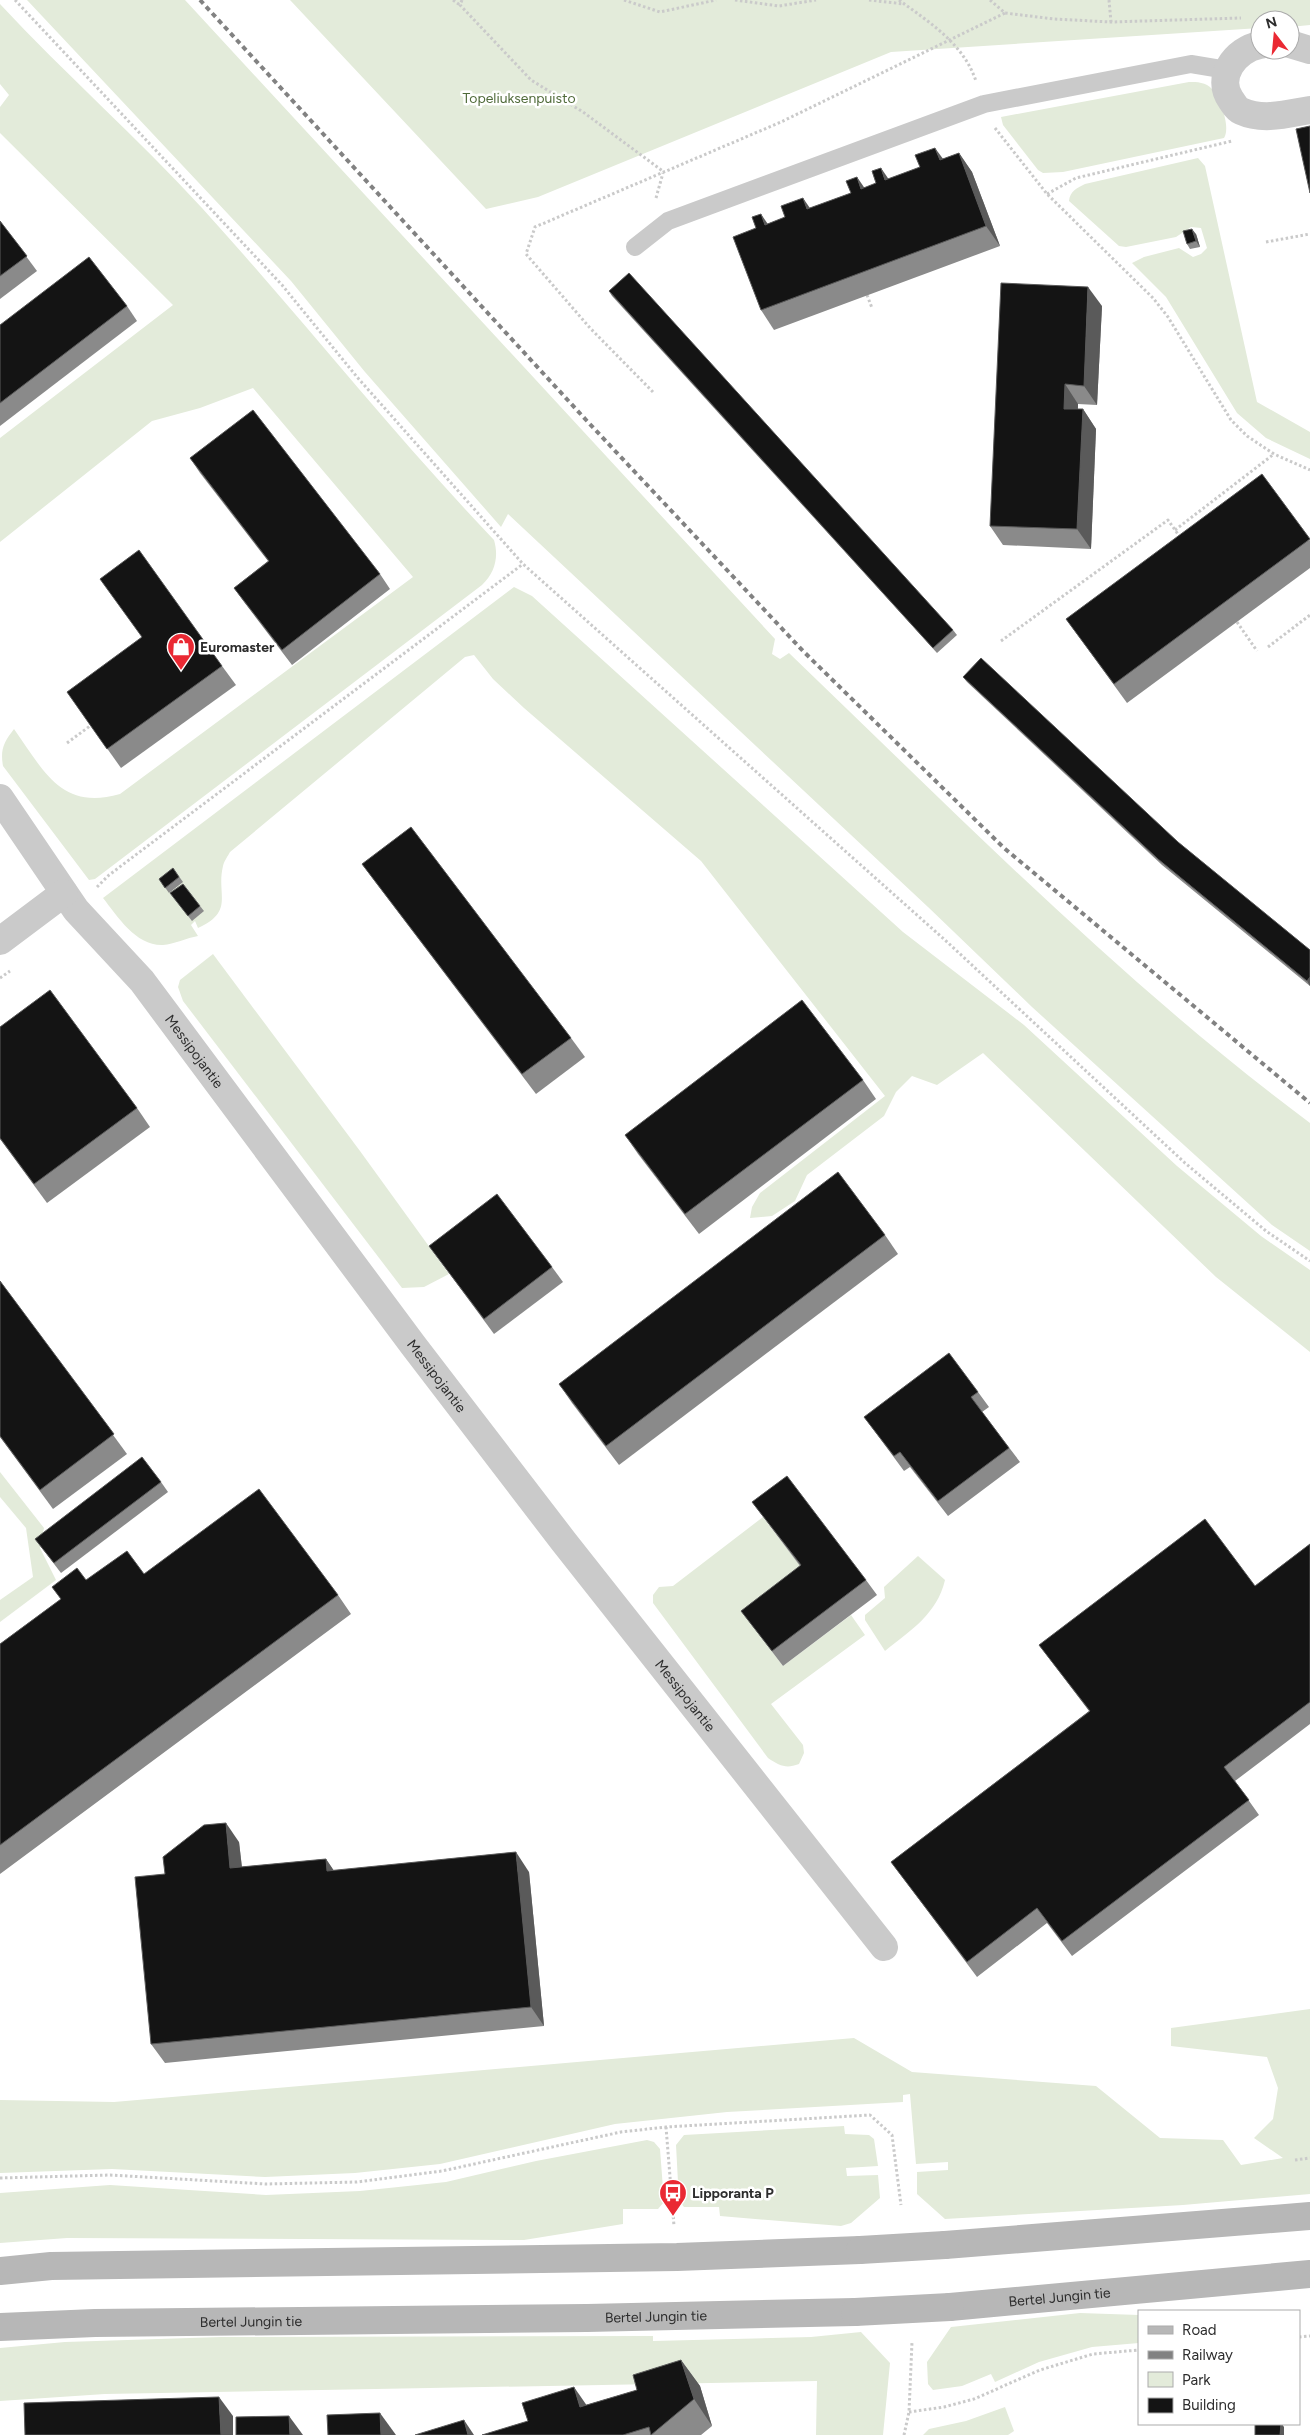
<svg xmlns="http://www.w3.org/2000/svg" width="1310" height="2435" font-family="Figtree,sans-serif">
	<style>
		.green { fill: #e3ebda }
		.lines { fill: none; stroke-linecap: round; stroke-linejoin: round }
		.path { stroke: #cacaca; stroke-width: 3; stroke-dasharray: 2.5 2.5; stroke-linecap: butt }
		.service { stroke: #cacaca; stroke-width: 18 }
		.minor { stroke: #cacaca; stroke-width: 28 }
		.secondary { stroke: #b7b7b7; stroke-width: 28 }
		.rail { stroke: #828282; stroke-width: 4; stroke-dasharray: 5 4; stroke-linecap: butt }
		.secondary-bridge { stroke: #b7b7b7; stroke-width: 28 }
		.wall { fill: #8a8a8a }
		.shaded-wall { fill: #5a5a5a }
		.building { fill: #141414; stroke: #5a5a5a }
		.labels { text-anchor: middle; stroke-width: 5; stroke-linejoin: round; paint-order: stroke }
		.park-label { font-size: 14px; fill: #4f6a39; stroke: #fff }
		.poi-label { font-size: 14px; font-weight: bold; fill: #2d2d2d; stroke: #fff; text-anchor: start }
		.street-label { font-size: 14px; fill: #2d2d2d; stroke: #fff }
	</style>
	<rect width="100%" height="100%" fill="#fff"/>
	<!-- green -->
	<g class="green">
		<path d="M 27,0 L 185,0 L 775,639 L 772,654 L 780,659 L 789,653 C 958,815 1122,983 1310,1123 L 1310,1251 L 1272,1225 L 1032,1007 L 928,907 L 508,514 L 501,527 L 365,372 L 291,281 Z"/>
		<path d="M 290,0 L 1310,0 L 1310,25 L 1290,27 L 1290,20 L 1260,20 L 1260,28 L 891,52 L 538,197 L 486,209 Z"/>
		<path d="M 0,4 C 65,74 137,137 202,208 C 301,317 392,433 494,540 C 499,557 495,573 482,585 L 95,879 L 89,880 L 3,766 C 0,749 4,742 14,729 C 44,771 61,811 120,794 L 413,577 L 253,388 L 200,408 L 152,421 L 0,542 L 0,438 L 173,305 L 0,133 L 0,107 L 9,95 L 0,84 Z"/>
		<path d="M 1189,82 C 1197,82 1206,82 1212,89 C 1220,99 1231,127 1224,138 L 1063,172 L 1043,173 L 1038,170 L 1003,125 L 1001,117 Z"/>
		<path d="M 1198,158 L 1205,166 L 1257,402 L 1310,432 L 1310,459 L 1266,438 L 1237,413 L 1166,297 L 1132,263 L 1144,257 L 1179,248 L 1193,257 L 1201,254 L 1207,248 L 1201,228 L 1191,227 L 1176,237 L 1126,247 L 1119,246 L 1069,201 C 1070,191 1077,188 1085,184 Z"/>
		<path d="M 514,587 L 532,596 L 903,932 L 1024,1025 L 1177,1166 L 1261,1236 L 1310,1270 L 1310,1352 L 1216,1277 L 983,1053 L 937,1085 L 912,1076 L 896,1092 L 884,1116 L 807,1175 L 795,1201 L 772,1216 L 750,1218 L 752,1207 L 760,1193 L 885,1096 L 701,861 L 524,708 L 493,679 L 474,655 L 465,657 L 230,852 C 228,856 224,861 223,866 C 216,895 235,911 198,928 L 195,921 L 191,925 L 198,936 C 187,938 174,944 163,945 C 136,946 118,917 103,898 Z"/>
		<path d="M 213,954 L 360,1151 L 449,1274 L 424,1287 L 402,1288 L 183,1001 L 178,987 L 180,980 Z"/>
		<path d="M 0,1472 L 44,1528 L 40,1548 L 56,1580 L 0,1622 L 0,1600 L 33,1577 L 26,1528 L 0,1497 Z"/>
		<path d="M 763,1517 L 811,1580 L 752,1625 L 783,1666 L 851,1615 L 865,1635 L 771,1704 L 803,1745 L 804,1753 L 799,1764 C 786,1769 780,1766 768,1758 L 653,1603 L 653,1595 L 659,1587 L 673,1586 Z"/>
		<path d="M 918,1556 L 945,1580 C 937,1614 911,1630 885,1651 L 865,1620 L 865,1615 L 885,1598 L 884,1587 Z"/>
		<path d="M 1310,2009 L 1310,2194 L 1183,2205 L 945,2219 L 917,2194 L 917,2172 L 948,2170 L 948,2162 L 916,2164 L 910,2094 L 903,2095 L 903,2102 L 727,2112 L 615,2124 L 440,2164 L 355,2173 L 265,2177 L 112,2169 L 0,2173 L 0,2100 L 114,2102 L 854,2038 L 912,2072 L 1096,2086 L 1160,2138 L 1223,2140 L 1241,2165 L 1283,2158 L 1254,2138 L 1273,2119 L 1278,2088 L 1267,2057 L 1171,2046 L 1171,2028 Z"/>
		<path d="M 844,2126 L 845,2134 L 869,2135 L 874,2139 L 878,2166 L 846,2168 L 847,2176 L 878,2175 L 880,2198 L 851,2223 L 841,2226 L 720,2216 L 719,2207 L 684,2207 L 679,2201 L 676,2145 L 684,2135 Z"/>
		<path d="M 647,2140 L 654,2142 L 660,2149 L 664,2202 L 658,2209 L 623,2209 L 623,2224 L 524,2240 L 67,2238 L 0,2243 L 0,2193 L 110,2185 L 266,2195 L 360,2191 L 446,2182 L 536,2161 Z"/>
		<path d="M 1080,2313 L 1139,2315 L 1139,2343 L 1092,2347 L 1039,2362 L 995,2382 L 991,2374 L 962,2386 L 933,2390 L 928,2384 L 927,2362 L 951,2327 Z"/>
		<path d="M 861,2332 L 890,2363 L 883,2435 L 816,2435 L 817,2381 L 105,2394 L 0,2401 L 0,2348 L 65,2342 L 221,2337 L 653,2336 L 653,2341 L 811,2337 Z"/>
		<path d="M 1005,2407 L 1014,2431 L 1008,2435 L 923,2435 L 929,2429 L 966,2421 Z"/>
	</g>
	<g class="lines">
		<!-- path -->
		<g class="path">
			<path d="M 15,0 L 282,285 L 357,377 L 523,564 L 945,940 L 1185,1163 L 1266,1231 L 1310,1261"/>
			<path d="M 453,0 L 460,5"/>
			<path d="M 462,0 L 460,5 L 531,80 L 583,112 L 664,172"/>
			<path d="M 624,0 L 660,12 L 716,0"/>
			<path d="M 735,0 L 779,6 L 816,0"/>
			<path d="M 869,0 L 904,4"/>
			<path d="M 899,0 C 930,23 963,43 976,81"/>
			<path d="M 990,0 L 1005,13 L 1054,19 L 1111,22 L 1241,18"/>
			<path d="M 1109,0 L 1111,22"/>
			<path d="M 995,128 L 1047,194 L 1153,298 L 1168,317 L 1231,420 L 1247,436 L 1274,454 L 1310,470"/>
			<path d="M 1047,194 L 1076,178 L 1232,141"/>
			<path d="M 656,198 L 663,173"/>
			<path d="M 1266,242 L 1310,234"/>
			<path d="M 867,295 L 872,308"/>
			<path d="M 653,392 L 590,328 L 526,254 L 535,227 L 781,122 L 1005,13"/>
			<path d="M 1175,530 L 1274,454"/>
			<path d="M 1237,622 L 1257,651"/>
			<path d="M 1001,641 L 1168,520 L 1180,537"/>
			<path d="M 1268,647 L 1310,615"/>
			<path d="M 67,743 L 90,726"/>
			<path d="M 97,887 L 109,875 L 523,564"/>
			<path d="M 0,978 L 10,971"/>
			<path d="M 666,2127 L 674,2226"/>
			<path d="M 1295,2160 L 1310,2158"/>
			<path d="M 0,2178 L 110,2175 L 266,2184 L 357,2182 L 442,2171 L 621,2132 L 666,2127 L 870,2115 L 892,2135 L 901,2205"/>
			<path d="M 1299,2337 L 1310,2336"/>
			<path d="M 909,2412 L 944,2407 L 974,2399 L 1040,2370 L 1093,2354 L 1139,2350"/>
			<path d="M 904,2435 L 909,2412 L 912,2342"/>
		</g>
		<!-- service -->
		<path class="service" d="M 635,247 L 668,221 L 984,104 L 1191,64 L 1227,70"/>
		<!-- minor -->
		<g class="minor">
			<path d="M 1290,44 L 1310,50"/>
			<path d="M 1260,45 C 1235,49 1215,78 1231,100 C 1234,104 1236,109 1241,111 C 1263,121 1287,114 1310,110"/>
			<path id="s1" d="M 0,798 L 76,910 L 142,981 L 413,1345 L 564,1542 L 884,1947"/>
			<path d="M 0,941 L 64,893"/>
		</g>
		<!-- secondary -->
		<g class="secondary">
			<path d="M 945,2245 L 1310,2216"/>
			<path d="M 0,2271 L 51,2266 L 677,2257 L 860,2250"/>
			<path id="s2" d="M 950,2307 L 1310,2274"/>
			<path id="s3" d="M 0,2327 L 95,2323 L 587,2318 L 855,2312"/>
		</g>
		<!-- rail -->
		<path class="rail" d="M 200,0 L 587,421 L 803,651 L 1004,848 L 1310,1103"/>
		<!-- secondary-bridge -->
		<g class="secondary-bridge">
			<path d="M 860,2250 L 945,2245"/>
			<path d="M 855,2312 L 950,2307"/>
		</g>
	</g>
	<!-- wall -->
	<g class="wall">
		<path d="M 959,153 L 972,172 L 1000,246 L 774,330 L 761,310 L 767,224 Z"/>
		<path d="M 0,221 L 37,271 L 0,299 Z"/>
		<path d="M 1196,234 L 1200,247 L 1190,249 L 1187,244 Z"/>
		<path d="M 609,291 L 953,630 L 957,635 L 937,653 L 612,296 Z"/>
		<path d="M 127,306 L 137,321 L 0,426 L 0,325 Z"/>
		<path d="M 1102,306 L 1097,405 L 1078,404 L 1078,409 L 1083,409 L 1096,429 L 1091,549 L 1003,545 L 990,526 Z"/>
		<path d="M 190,458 L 380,574 L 390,589 L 292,665 L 244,602 L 234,588 L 268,561 L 200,473 Z"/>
		<path d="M 1310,540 L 1310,568 L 1127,703 L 1066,619 Z"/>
		<path d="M 222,666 L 236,685 L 121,768 L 67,692 Z"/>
		<path d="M 963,677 L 1178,842 L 1310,950 L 1310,986 L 1162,865 L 967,682 Z"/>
		<path d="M 362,864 L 571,1038 L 585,1057 L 536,1094 L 376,883 Z"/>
		<path d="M 173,868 L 183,882 L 169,893 L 159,879 Z"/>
		<path d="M 174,898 L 200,906 L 204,911 L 192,921 Z"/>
		<path d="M 0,1027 L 137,1108 L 150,1127 L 47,1203 L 0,1139 Z"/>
		<path d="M 863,1080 L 876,1099 L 699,1234 L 638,1154 L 625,1135 Z"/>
		<path d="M 885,1235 L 898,1254 L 619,1465 L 572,1403 L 559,1384 Z"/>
		<path d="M 429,1246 L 552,1267 L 563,1282 L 494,1334 Z"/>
		<path d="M 0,1281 L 127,1454 L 53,1509 L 0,1437 Z"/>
		<path d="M 978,1392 L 989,1407 L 982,1412 L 1020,1462 L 948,1516 L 910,1467 L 904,1471 L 864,1417 Z"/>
		<path d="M 161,1482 L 168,1492 L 61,1573 L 35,1539 Z"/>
		<path d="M 752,1502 L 866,1580 L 877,1595 L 783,1666 L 741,1611 L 800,1566 Z"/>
		<path d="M 1310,1544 L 1310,1724 L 1235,1781 L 1259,1815 L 1072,1956 L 1047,1923 L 977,1977 L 891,1862 L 1089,1711 L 1039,1645 L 1255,1586 Z"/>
		<path d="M 144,1574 L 338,1595 L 351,1614 L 0,1874 L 0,1644 L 61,1599 L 52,1587 L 86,1580 Z"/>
		<path d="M 239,1842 L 242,1867 L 326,1859 L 333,1870 L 529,1872 L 544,2026 L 165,2063 L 151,2044 L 165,1874 Z"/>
		<path d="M 681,2360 L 700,2386 L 712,2426 L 701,2435 L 482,2435 L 586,2405 L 637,2390 Z"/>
	</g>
	<!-- shaded-wall -->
	<g class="shaded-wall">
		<path d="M 935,148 L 949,167 L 940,160 Z"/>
		<path d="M 959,153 L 972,172 L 1000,246 L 986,226 Z"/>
		<path d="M 881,168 L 894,187 L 885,180 Z"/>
		<path d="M 857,177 L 870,196 L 861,189 Z"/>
		<path d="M 803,198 L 816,217 L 807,209 Z"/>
		<path d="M 761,214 L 774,233 L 765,225 Z"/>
		<path d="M 1192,229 L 1196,234 L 1200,247 L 1196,241 Z"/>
		<path d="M 1088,287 L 1102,306 L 1097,405 L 1084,386 Z"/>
		<path d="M 1065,384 L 1078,404 L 1077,428 L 1064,409 Z"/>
		<path d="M 1083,409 L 1096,429 L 1091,549 L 1077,529 Z"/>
		<path d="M 1310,977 L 1310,986 L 1307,981 Z"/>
		<path d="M 226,1823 L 239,1842 L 244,1887 L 230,1868 Z"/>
		<path d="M 516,1852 L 529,1872 L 544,2026 L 531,2007 Z"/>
		<path d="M 326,1859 L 339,1878 L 327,1871 Z"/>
		<path d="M 681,2360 L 700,2386 L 712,2426 L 694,2399 Z"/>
		<path d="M 574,2387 L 592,2413 L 580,2407 Z"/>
		<path d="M 219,2397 L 233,2416 L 233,2435 L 221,2435 Z"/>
		<path d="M 380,2413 L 396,2435 L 381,2435 Z"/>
		<path d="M 289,2416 L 303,2435 L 290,2435 Z"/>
		<path d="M 464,2420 L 474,2435 L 468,2435 Z"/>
		<path d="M 1281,2424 L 1282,2424 L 1284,2427 L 1284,2435 L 1280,2435 Z"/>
	</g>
	<!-- building -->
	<g class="building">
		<path d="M 1310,126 L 1310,193 L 1296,129 Z"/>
		<path d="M 935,148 L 940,160 L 959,153 L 986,226 L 761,310 L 733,237 L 756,228 L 752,217 L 761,214 L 765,225 L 785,217 L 781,206 L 803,198 L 807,209 L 851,193 L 846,181 L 857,177 L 861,189 L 876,183 L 872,171 L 881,168 L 885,180 L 920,167 L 915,155 Z"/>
		<path d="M 0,221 L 27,256 L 0,276 Z"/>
		<path d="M 1192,229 L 1196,241 L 1187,244 L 1183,231 Z"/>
		<path d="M 89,257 L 127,306 L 0,403 L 0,325 Z"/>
		<path d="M 629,273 L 953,630 L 933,648 L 609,291 Z"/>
		<path d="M 1001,283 L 1088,287 L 1084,386 L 1065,384 L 1064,409 L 1083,409 L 1077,529 L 990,526 Z"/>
		<path d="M 253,410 L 380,574 L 282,650 L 234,588 L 269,561 L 190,458 Z"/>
		<path d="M 1262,474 L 1310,539 L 1114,684 L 1066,619 Z"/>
		<path d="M 139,550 L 222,666 L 107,749 L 67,692 L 142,637 L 100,579 Z"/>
		<path d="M 981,658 L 1178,842 L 1310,950 L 1310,977 L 1307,981 L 1158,859 L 963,677 Z"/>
		<path d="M 411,827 L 571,1038 L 522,1074 L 362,864 Z"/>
		<path d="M 173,868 L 179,877 L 165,888 L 159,879 Z"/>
		<path d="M 183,884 L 200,906 L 188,916 L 170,893 Z"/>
		<path d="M 50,990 L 137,1108 L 34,1184 L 0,1138 L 0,1027 Z"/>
		<path d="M 802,1000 L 863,1080 L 685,1214 L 625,1135 Z"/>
		<path d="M 838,1172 L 885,1235 L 606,1446 L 559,1384 Z"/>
		<path d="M 497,1194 L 552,1267 L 484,1319 L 429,1246 Z"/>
		<path d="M 0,1281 L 114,1434 L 40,1490 L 0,1436 Z"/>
		<path d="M 949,1353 L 978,1392 L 971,1397 L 1009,1448 L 938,1501 L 900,1452 L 894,1456 L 864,1417 Z"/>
		<path d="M 142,1457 L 161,1482 L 54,1563 L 35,1539 Z"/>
		<path d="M 787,1476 L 866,1580 L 772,1651 L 741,1611 L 801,1565 L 752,1502 Z"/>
		<path d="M 259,1489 L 338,1595 L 0,1845 L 0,1644 L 61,1599 L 52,1587 L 77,1568 L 86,1580 L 127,1551 L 144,1574 Z"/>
		<path d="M 1205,1519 L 1255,1586 L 1310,1544 L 1310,1702 L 1224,1767 L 1249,1800 L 1062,1941 L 1037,1908 L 967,1962 L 891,1862 L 1090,1711 L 1039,1645 Z"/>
		<path d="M 226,1823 L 230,1868 L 326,1859 L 327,1871 L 516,1852 L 531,2007 L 151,2044 L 135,1877 L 165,1874 L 163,1857 L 204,1825 Z"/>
		<path d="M 681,2360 L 694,2399 L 651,2435 L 649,2427 L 623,2435 L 482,2435 L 528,2421 L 522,2403 L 574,2387 L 580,2407 L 637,2390 L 633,2375 Z"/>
		<path d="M 219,2397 L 221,2435 L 25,2435 L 24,2403 Z"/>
		<path d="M 380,2413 L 381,2435 L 328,2435 L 327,2415 Z"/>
		<path d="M 289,2416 L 290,2435 L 236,2435 L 236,2417 Z"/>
		<path d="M 464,2420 L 468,2435 L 415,2435 Z"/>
		<path d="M 1255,2424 L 1281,2424 L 1280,2435 L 1255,2435 Z"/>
	</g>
	<!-- icons -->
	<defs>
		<symbol id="shop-pin" viewBox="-11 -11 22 30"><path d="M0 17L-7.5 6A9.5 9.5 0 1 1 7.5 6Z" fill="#ea2933" stroke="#fff"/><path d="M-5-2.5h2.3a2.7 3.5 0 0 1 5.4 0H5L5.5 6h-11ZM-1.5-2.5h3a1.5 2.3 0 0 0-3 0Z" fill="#fff"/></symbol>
		<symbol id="bus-pin" viewBox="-11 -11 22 30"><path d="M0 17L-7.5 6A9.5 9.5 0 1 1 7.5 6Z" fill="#ea2933" stroke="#fff"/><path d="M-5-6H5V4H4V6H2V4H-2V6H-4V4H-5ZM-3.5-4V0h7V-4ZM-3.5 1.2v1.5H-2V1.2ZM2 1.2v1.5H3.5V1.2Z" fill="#fff"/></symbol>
	</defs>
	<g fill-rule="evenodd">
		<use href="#shop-pin" x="165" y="631" width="32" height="43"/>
		<use href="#bus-pin" x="657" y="2177" width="32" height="43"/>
	</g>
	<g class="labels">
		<!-- park labels -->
		<g class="park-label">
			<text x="519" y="103">Topeliuksenpuisto</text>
		</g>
		<!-- poi labels -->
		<g class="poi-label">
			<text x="200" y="652">Euromaster</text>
			<text x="692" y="2198">Lipporanta P</text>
		</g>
		<!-- street labels -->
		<g class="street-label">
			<text dy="5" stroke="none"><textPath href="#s1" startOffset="320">Messipojantie</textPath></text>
			<text dy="5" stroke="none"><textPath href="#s1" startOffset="725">Messipojantie</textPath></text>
			<text dy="5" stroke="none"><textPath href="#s1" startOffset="1130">Messipojantie</textPath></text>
			<text dy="5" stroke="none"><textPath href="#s2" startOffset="110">Bertel Jungin tie</textPath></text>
			<text dy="5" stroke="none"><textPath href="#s3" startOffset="656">Bertel Jungin tie</textPath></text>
			<text dy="5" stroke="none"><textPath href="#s3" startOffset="251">Bertel Jungin tie</textPath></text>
		</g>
	</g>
	<!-- legend -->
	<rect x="1138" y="2310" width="162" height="115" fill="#ffffff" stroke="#ababab"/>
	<rect x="1148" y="2326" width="25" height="8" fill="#b7b7b7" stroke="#ababab"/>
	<text x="1182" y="2335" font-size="15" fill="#2d2d2d">Road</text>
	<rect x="1148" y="2351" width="25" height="8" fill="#828282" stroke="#ababab"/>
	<text x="1182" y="2360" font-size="15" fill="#2d2d2d">Railway</text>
	<rect x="1148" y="2372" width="25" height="15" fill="#e3ebda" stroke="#ababab"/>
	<text x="1182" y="2385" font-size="15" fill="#2d2d2d">Park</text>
	<rect x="1148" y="2398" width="25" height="15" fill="#141414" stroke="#ababab"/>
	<text x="1182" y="2410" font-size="15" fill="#2d2d2d">Building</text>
	<!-- north arrow -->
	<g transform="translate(1275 35) rotate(344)"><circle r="24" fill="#ffffff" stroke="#ababab"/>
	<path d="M0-4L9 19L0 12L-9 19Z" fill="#ea2933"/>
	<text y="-8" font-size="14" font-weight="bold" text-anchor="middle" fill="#2d2d2d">N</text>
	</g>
</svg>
